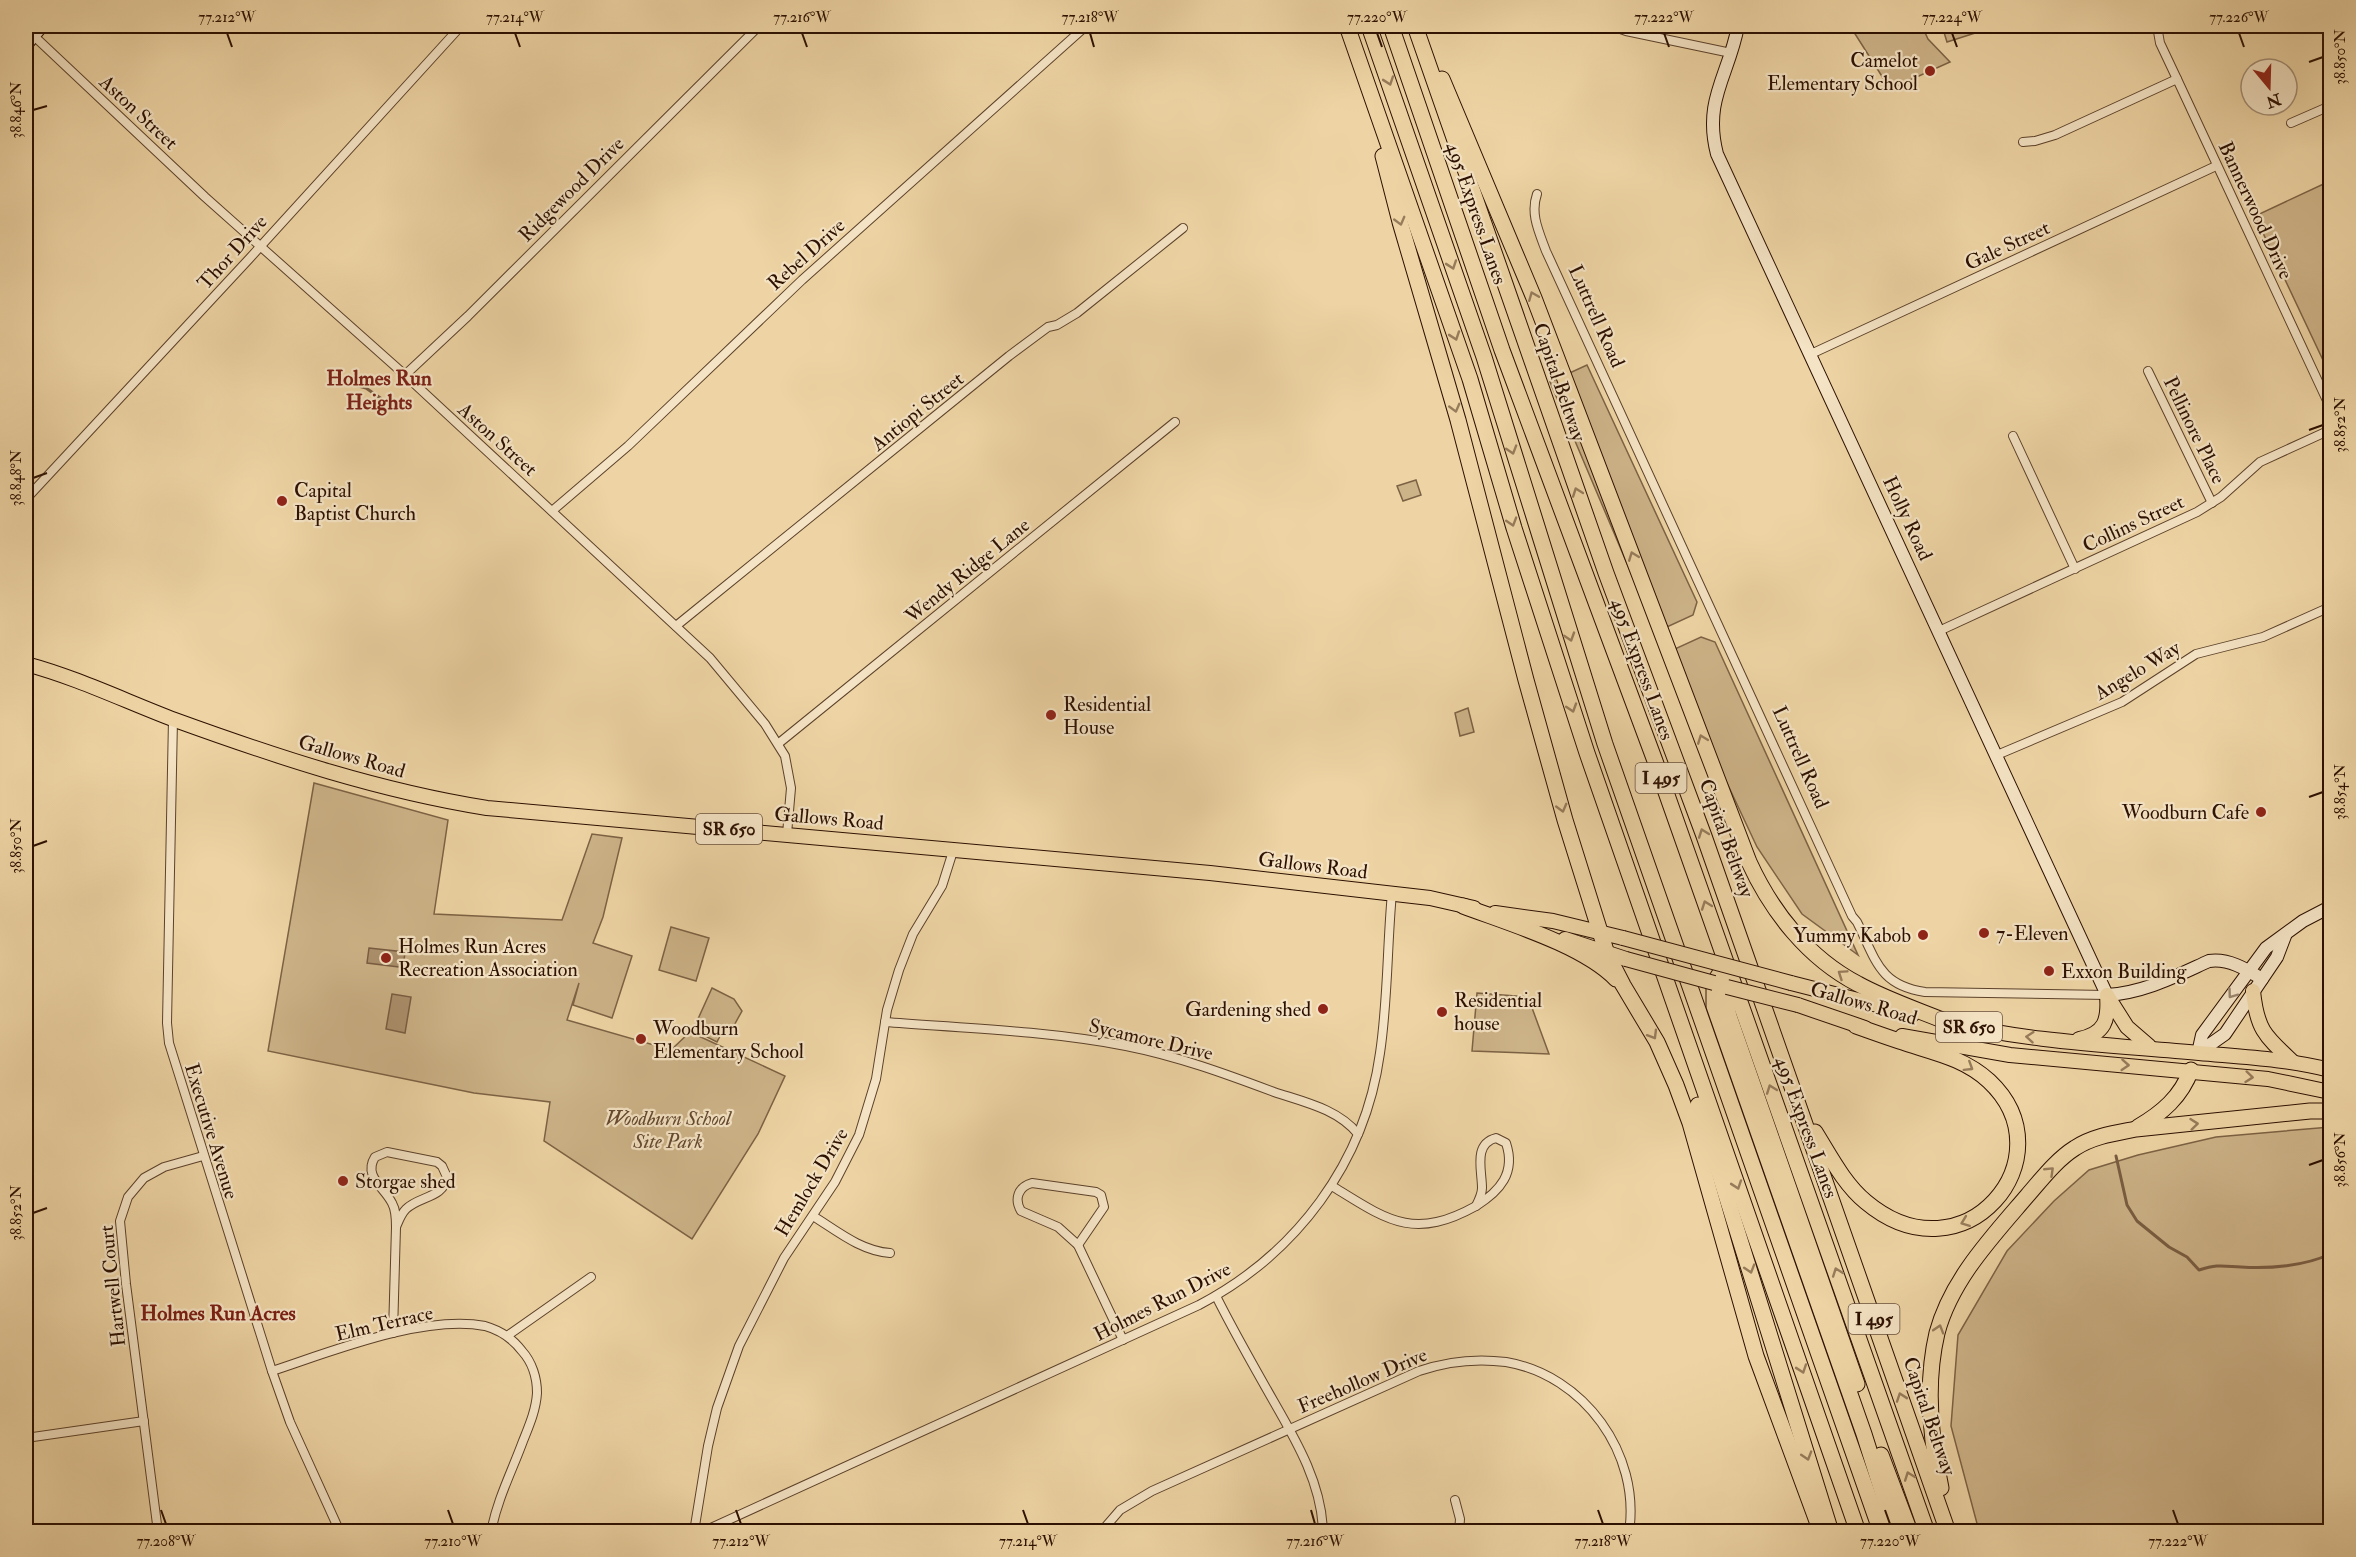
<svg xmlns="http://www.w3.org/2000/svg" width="2356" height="1557" font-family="'IM FELL Double Pica',serif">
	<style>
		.green { fill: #cdb388; stroke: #7c6244; stroke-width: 1.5 }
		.water { fill: #ac916d; stroke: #795d42; stroke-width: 1.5 }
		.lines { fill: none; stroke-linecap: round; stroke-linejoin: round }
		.stream { stroke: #795d42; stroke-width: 3 }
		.street-casing { stroke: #5c412a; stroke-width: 10 }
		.secondary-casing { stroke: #2c1001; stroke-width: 14 }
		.primary-casing { stroke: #2c1001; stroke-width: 16 }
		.highway-casing { stroke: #2c1001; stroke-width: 17 }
		.street { stroke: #f4e3c4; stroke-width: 8 }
		.secondary { stroke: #f4e3c4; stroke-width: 12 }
		.primary { stroke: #eed4a4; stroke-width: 14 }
		.highway { stroke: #eed4a4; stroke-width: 15 }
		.primary-bridge-casing { stroke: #2c1001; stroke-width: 16; stroke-linecap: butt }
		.primary-bridge { stroke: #eed4a4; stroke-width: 14 }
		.oneway { stroke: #977c5b }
		.oneway2 { stroke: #9a846c }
		.ticks { fill: none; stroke: #2c1001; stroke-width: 2 }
		.poi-dot { fill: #8f2418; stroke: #f4e3c4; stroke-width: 2 }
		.labels { text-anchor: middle; stroke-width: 4.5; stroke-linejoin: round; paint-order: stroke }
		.shield { fill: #f4e3c4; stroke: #684f3c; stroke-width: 1.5 }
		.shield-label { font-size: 18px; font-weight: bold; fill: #2c1001 }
		.poi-label { font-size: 20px; fill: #2c1001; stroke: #f4e3c4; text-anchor: start }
		.street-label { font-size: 20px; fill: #2c1001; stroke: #f4e3c4 }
		.park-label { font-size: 20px; font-style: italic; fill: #644930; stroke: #f4e3c4 }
		.neighbourhood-label { font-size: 21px; font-weight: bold; fill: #7a1f14; stroke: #f4e3c4 }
		.neatline { fill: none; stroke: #2c1001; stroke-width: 2 }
		.ticks-label { font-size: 15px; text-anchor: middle; fill: #2c1001 }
	</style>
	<rect width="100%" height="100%" fill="#eed4a4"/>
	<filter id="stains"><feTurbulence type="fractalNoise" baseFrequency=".00333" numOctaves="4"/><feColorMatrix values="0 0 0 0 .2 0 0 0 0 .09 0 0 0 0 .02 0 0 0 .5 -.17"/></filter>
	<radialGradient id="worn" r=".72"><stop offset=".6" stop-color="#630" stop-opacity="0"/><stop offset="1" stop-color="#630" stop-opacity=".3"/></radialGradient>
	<!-- green -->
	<g class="green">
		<path d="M 1850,26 L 1922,26 L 1928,39 L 1950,62 L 1890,89 Z"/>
		<path d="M 1942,26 L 1997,26 L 1947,42 Z"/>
		<path d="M 2330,181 L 2330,375 L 2255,216 Z"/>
		<path d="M 1587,365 L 1697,602 L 1693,615 L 1656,632 L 1550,382 Z"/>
		<path d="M 1416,480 L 1421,495 L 1403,501 L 1397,486 Z"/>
		<path d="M 1701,637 L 1715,642 L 1858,955 L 1802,914 L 1757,847 L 1666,653 Z"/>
		<path d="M 1468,708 L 1474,732 L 1460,736 L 1455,713 Z"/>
		<path d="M 314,783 L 448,820 L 434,914 L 562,920 L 592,834 L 622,838 L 603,917 L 593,943 L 632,956 L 612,1018 L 573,1005 L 579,983 L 567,1020 L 671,1050 L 690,1032 L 785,1076 L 758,1134 L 692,1239 L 544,1141 L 550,1102 L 474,1093 L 268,1051 Z"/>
		<path d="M 671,927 L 709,938 L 696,981 L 659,970 Z"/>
		<path d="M 712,988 L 734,999 L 742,1011 L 732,1029 L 725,1026 L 717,1042 L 693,1030 Z"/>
		<path d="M 1477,993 L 1528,997 L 1549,1054 L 1472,1051 Z"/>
		<path d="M 2330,1127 L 2330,1531 L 1979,1531 L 1951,1426 L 1958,1335 L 2007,1251 L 2054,1201 L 2089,1170 L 2138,1155 L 2216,1137 Z"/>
	</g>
	<!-- water -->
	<g class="water">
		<path d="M 369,948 L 405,952 L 403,969 L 399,967 L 367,963 Z"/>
		<path d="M 392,994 L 411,997 L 405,1033 L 386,1029 Z"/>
	</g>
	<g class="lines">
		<!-- stream -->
		<g class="stream">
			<path d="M 351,384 L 366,388 L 396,409"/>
			<path d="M 2116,1156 L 2127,1205 L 2137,1221 L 2169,1247 L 2187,1257 L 2199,1270 C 2218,1264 2222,1266 2241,1267 C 2269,1269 2305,1266 2330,1254"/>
		</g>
		<defs>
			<g id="street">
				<path d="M 1612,26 L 1626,31 L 1731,53"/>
				<path d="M 2157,26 L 2160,43 L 2177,79 L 2330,407"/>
				<path d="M 34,36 L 205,197 L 405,375 L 710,658 L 765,724 L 785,756 L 791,788 L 787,834"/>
				<path d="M 2291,123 L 2330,106"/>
				<path d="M 2023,142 L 2035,141 L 2055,135 L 2177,79"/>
				<path d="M 1537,194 C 1530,214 1539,232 1546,251 L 1852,916 L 1857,922 C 1876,960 1879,985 1925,992 L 2107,995"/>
				<path d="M 1811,354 L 2216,166"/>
				<path d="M 2148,371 L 2212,503"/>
				<path d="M 405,375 L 468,316 L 759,26"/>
				<path d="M 2013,436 L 2075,569"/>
				<path d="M 26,499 L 249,259 L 461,26"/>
				<path d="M 552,511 L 628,446 L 802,280 L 1086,26"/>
				<path d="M 676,626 L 1009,356 L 1048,327 L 1057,325 L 1077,313 L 1183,228"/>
				<path d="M 1939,631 L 2197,512 L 2221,497 L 2260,462 L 2330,430"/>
				<path d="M 173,719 L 167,1023 L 169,1043 L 272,1371 L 290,1422 L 340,1532"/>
				<path d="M 779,743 L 1175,422"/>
				<path d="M 1997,755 L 2122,702 L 2196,654 L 2263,637 L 2330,607"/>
				<path d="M 885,1022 C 965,1028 1047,1031 1126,1046 C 1177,1056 1226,1074 1274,1092 C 1304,1102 1338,1109 1358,1134"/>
				<path d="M 1496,1138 L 1506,1143 C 1516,1173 1500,1191 1476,1206 C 1479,1200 1482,1194 1482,1188 C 1482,1170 1473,1144 1496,1138 Z"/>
				<path d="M 387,1152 L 437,1162 L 442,1166 L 447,1177 C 444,1198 419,1196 406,1209 C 401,1214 399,1220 396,1227 C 396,1218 396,1210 392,1203 C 384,1187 363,1176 375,1157 Z"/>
				<path d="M 1032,1183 L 1096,1192 L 1101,1195 L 1104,1207 L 1078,1245 L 1058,1227 L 1021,1211 C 1014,1199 1018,1187 1032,1183 Z"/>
				<path d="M 1332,1186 C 1387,1220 1413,1241 1476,1206"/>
				<path d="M 813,1216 C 837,1231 861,1251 890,1253"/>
				<path d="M 1078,1245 L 1123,1340"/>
				<path d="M 1216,1296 C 1234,1332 1254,1367 1274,1402 C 1297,1442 1322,1485 1323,1532"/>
				<path d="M 393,1333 L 396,1227"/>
				<path d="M 507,1336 L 591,1277"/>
				<path d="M 272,1371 C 330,1352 424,1314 485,1326 C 499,1330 513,1339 522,1351 C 532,1362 537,1378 537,1393 C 536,1410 529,1426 523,1441 C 512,1471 497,1500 491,1532"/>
				<path d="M 26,1438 L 144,1421"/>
				<path d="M 1455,1500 L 1460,1519 L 1459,1532"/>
				<path d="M 158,1532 L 126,1284 L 120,1221 L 128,1197 L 144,1178 L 164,1167 L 203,1156"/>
				<path d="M 694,1532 L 708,1446 L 717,1408 L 739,1346 L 784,1258 L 835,1182 L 859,1135 L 876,1079 L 887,1010 L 899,970 L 913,934 L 942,886 L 954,848"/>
				<path d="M 702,1532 L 1199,1305 C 1296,1254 1365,1163 1380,1053 C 1388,1000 1387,946 1392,893"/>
				<path d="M 1101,1532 L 1120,1510 L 1152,1491 L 1419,1371 C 1448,1361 1475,1358 1506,1362 C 1584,1375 1641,1454 1629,1532"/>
			</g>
			<g id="secondary">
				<path d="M 1738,26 C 1729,75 1703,100 1717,154 L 2107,995 C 2144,993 2176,976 2209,961 C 2228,958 2246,969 2262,979"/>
				<path d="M 26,45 L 42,26"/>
				<path d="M 2198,1053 L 2202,1035 L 2266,948 L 2303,921 L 2330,907"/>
				<path d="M 2198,1053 L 2225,1034 L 2277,957 L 2285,936"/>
			</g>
			<g id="primary">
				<path d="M 26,664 C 78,678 125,701 175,720 C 277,757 380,791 487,808 L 1210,873 L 1430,898 L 1474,908"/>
				<path d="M 1495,913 L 1553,921 L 1623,938"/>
				<path d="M 1565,939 L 1626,959"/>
				<path d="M 1791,983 L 1913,1014"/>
				<path d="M 2253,991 C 2257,1030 2265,1036 2293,1062"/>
				<path d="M 2108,997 L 2127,1027 L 2149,1046"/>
				<path d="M 1798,1005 L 1865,1028"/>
				<path d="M 1943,1021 C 2026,1042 2113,1045 2199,1053 C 2243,1057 2287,1059 2330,1070"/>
				<path d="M 1902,1036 L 2010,1055 L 2268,1079 L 2330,1092"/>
				<path d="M 2079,1039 C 2105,1034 2109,1020 2107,995"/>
			</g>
			<g id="highway">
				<path d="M 1347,26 L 1470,379 L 1514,528 L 1587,753 L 1858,1532"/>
				<path d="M 1369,26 L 1484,357 L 1605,744 L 1881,1532"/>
				<path d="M 1391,26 L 1502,350 L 1655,761 L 1927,1532"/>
				<path d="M 1415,26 L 1606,573 L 1704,836 L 1948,1532"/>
				<path d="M 1442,79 L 1534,298 L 1749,862 C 1772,912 1808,958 1858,984 C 1887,1000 1921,1011 1952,1024"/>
				<path d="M 1383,156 L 1400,222 L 1458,420 L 1526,680 L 1565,820 L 1607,954 L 1623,985 L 1657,1042 L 1676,1085 L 1690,1123 L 1756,1356 L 1821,1532"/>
				<path d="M 1463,906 C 1508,923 1583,945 1616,979"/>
				<path d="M 1725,965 L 1714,983 L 1714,1006 L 1864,1434 L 1895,1532"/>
				<path d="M 1726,974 L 1725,999 L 1729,1016 L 1857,1384"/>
				<path d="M 1698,1105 L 1831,1532"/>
				<path d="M 2138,1127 C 2162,1113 2181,1097 2191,1070"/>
				<path d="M 1815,1132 C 1830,1156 1844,1184 1866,1202 C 1964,1284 2070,1157 1989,1081 C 1963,1057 1931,1052 1899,1041 C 1884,1036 1870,1031 1856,1026"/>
				<path d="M 1881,1455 L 1910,1532"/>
				<path d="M 1941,1488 C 1930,1437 1925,1384 1937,1333 C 1951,1280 1992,1237 2027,1196 C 2041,1180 2056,1160 2075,1148 C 2093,1136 2116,1133 2136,1129 L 2310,1111 L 2330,1111"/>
			</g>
		</defs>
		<!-- street casing -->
		<use href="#street" class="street-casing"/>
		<!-- secondary casing -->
		<use href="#secondary" class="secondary-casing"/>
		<!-- primary casing -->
		<use href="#primary" class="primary-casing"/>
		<!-- highway casing -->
		<use href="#highway" class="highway-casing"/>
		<!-- street -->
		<use href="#street" class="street"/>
		<!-- secondary -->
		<use href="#secondary" class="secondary"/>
		<!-- primary -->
		<use href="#primary" class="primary"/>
		<!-- highway -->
		<use href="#highway" class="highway"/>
		<defs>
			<g id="primary-bridge">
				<path d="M 1623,938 L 1791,983"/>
				<path d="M 1626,959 L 1714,983"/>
				<path d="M 1727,987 L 1798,1005"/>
			</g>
		</defs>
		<!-- primary-bridge casing -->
		<use href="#primary-bridge" class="primary-bridge-casing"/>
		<!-- primary-bridge -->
		<use href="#primary-bridge" class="primary-bridge"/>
	</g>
	<!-- one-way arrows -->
	<defs><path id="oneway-chevron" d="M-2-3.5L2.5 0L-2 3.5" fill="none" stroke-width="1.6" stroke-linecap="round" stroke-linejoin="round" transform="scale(1.5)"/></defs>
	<g class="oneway">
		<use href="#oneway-chevron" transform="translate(1389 81) rotate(71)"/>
		<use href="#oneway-chevron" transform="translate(1400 221) rotate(75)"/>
		<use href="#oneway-chevron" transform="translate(1452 265) rotate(71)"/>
		<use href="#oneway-chevron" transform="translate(1533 296) rotate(-112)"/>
		<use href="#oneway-chevron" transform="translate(1455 336) rotate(71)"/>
		<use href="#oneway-chevron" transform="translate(1455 408) rotate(75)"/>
		<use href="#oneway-chevron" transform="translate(1512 450) rotate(73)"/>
		<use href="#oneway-chevron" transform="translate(1577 492) rotate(-110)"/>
		<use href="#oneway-chevron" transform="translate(1512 522) rotate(73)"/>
		<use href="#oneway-chevron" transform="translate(1633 556) rotate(-111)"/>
		<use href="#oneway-chevron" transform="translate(1570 637) rotate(72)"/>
		<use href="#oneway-chevron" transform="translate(1572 708) rotate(72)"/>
		<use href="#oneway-chevron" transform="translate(1702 739) rotate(-111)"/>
		<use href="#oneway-chevron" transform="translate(1562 808) rotate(75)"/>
		<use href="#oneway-chevron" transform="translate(1703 833) rotate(-110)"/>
		<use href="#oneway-chevron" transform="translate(1706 905) rotate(-110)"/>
		<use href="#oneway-chevron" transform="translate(1842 974) rotate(-146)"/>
		<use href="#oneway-chevron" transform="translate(1653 1035) rotate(59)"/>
		<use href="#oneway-chevron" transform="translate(2030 1037) rotate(-175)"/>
		<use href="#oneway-chevron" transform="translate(2125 1065) rotate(4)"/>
		<use href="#oneway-chevron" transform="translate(1969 1067) rotate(32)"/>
		<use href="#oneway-chevron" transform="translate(2249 1077) rotate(6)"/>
		<use href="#oneway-chevron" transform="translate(1771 1089) rotate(-110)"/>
		<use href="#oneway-chevron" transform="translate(2194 1124) rotate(-6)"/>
		<use href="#oneway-chevron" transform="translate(2050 1171) rotate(-44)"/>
		<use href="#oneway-chevron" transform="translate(1737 1185) rotate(71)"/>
		<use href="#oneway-chevron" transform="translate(1965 1222) rotate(159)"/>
		<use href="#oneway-chevron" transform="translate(1750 1269) rotate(73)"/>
		<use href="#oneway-chevron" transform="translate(1837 1272) rotate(-110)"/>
		<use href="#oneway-chevron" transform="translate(1939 1329) rotate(-73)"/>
		<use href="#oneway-chevron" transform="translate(1802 1369) rotate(71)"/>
		<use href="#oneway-chevron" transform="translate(1901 1397) rotate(-109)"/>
		<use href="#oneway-chevron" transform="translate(1807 1456) rotate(73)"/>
		<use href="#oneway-chevron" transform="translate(1909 1476) rotate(-110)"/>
	</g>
	<use class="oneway2" href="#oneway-chevron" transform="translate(2232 994) rotate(126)"/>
	<!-- ticks -->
	<path class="ticks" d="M 227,33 L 232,47M 515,33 L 520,47M 802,33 L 807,47M 1090,33 L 1094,47M 1377,33 L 1382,47M 1664,33 L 1669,47M 1952,33 L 1957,47M 2239,33 L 2244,47M 2309,62 L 2323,57M 33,110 L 47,106M 2309,430 L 2323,425M 33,478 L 47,473M 2309,797 L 2323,792M 33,846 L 47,841M 2309,1165 L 2323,1160M 33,1213 L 47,1208M 161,1510 L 166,1524M 448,1510 L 453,1524M 736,1510 L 741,1524M 1023,1510 L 1028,1524M 1311,1510 L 1315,1524M 1598,1510 L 1603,1524M 1885,1510 L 1890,1524M 2173,1510 L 2178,1524"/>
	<!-- markers -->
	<g class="poi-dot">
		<circle cx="1930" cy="71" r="6"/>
		<circle cx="282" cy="501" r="6"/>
		<circle cx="1051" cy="715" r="6"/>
		<circle cx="2261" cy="812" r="6"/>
		<circle cx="1984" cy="933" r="6"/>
		<circle cx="1923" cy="935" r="6"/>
		<circle cx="386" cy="958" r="6"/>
		<circle cx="2049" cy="971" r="6"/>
		<circle cx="1323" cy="1009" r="6"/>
		<circle cx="1442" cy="1012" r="6"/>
		<circle cx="641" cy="1039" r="6"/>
		<circle cx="343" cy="1181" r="6"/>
	</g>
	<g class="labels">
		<!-- shield labels -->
		<g class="shield">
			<rect x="1635.5" y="763" width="51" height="30" rx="4.5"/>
			<rect x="696" y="814" width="66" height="30" rx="4.5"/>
			<rect x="1936" y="1012" width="66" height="30" rx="4.5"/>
			<rect x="1848.5" y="1304" width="51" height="30" rx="4.5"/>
		</g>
		<g class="shield-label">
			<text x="1661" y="784">I 495</text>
			<text x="729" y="835">SR 650</text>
			<text x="1969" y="1033">SR 650</text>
			<text x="1874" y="1325">I 495</text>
		</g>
		<!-- poi labels -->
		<g class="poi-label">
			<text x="1918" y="67" text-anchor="end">Camelot<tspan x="1918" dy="23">Elementary School</tspan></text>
			<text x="294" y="497">Capital<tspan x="294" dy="23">Baptist Church</tspan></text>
			<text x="1063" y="711">Residential<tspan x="1063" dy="23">House</tspan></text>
			<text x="2249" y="819" text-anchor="end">Woodburn Cafe</text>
			<text x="1996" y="940">7-Eleven</text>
			<text x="1911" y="942" text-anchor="end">Yummy Kabob</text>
			<text x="398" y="953">Holmes Run Acres<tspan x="398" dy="23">Recreation Association</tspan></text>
			<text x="2061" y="978">Exxon Building</text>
			<text x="1454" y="1007">Residential<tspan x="1454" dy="23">house</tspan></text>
			<text x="1311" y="1016" text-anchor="end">Gardening shed</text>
			<text x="653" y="1035">Woodburn<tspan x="653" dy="23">Elementary School</tspan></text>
			<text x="355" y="1188">Storgae shed</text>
		</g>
		<!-- street labels -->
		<g class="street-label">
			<text transform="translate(139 112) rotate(43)" y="7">Aston Street</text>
			<text transform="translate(571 189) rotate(-45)" y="7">Ridgewood Drive</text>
			<text transform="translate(2256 210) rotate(65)" y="7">Bannerwood Drive</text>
			<text transform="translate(1477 213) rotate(71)" y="7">495 Express Lanes</text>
			<text transform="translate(2007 245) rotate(-25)" y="7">Gale Street</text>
			<text transform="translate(232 252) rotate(-48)" y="7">Thor Drive</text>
			<text transform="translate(806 254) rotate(-42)" y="7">Rebel Drive</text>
			<text transform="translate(1597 316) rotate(66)" y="7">Luttrell Road</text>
			<text transform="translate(1560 382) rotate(71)" y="7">Capital Beltway</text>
			<text transform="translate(917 411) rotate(-39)" y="7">Antiopi Street</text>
			<text transform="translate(2195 430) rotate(64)" y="7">Pellinore Place</text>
			<text transform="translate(498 439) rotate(42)" y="7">Aston Street</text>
			<text transform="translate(1908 518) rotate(65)" y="7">Holly Road</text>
			<text transform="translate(2133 523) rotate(-25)" y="7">Collins Street</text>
			<text transform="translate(967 570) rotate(-39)" y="7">Wendy Ridge Lane</text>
			<text transform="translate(1643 669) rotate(70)" y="7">495 Express Lanes</text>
			<text transform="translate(2137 670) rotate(-31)" y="7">Angelo Way</text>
			<text transform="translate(352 756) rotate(16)" y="7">Gallows Road</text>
			<text transform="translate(1801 757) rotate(66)" y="7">Luttrell Road</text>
			<text transform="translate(829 818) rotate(5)" y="7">Gallows Road</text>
			<text transform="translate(1727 838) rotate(70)" y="7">Capital Beltway</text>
			<text transform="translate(1313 865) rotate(7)" y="7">Gallows Road</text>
			<text transform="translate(1864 1003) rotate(16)" y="7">Gallows Road</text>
			<text transform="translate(1151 1039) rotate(13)" y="7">Sycamore Drive</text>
			<text transform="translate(1807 1127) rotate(70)" y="7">495 Express Lanes</text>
			<text transform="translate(212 1131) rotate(73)" y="7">Executive Avenue</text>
			<text transform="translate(811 1182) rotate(-59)" y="7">Hemlock Drive</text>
			<text transform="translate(112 1286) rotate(-96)" y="7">Hartwell Court</text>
			<text transform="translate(1162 1301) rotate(-27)" y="7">Holmes Run Drive</text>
			<text transform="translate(384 1323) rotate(-13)" y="7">Elm Terrace</text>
			<text transform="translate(1362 1380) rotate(-23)" y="7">Freehollow Drive</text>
			<text transform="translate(1930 1416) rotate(71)" y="7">Capital Beltway</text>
		</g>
		<!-- park labels -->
		<g class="park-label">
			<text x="668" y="1125">Woodburn School<tspan x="668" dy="23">Site Park</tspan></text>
		</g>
		<!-- neighbourhood labels -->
		<g class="neighbourhood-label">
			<text x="379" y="385">Holmes Run<tspan x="379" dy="24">Heights</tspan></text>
			<text x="218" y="1320">Holmes Run Acres</text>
		</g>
	</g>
	<!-- margin -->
	<rect width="2356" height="1557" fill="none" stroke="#eed4a4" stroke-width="66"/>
	<!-- north arrow -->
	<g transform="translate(2269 87) rotate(161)"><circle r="28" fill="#f4e3c4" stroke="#a48f76" stroke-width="1.5"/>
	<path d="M0-4.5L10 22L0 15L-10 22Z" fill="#8f2418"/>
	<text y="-9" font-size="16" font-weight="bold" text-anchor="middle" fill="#2c1001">N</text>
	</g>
	<rect x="33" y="33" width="2290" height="1491" class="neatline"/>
	<g class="ticks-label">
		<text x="227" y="22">77.212°W</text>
		<text x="515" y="22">77.214°W</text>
		<text x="802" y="22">77.216°W</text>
		<text x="1090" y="22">77.218°W</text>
		<text x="1377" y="22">77.220°W</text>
		<text x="1664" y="22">77.222°W</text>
		<text x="1952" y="22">77.224°W</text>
		<text x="2239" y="22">77.226°W</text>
		<text transform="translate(2340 57) rotate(-90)" y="5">38.850°N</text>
		<text transform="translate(16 110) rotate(-90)" y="5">38.846°N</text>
		<text transform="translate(2340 425) rotate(-90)" y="5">38.852°N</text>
		<text transform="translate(16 478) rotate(-90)" y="5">38.848°N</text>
		<text transform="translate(2340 792) rotate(-90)" y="5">38.854°N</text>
		<text transform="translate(16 846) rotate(-90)" y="5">38.850°N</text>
		<text transform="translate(2340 1160) rotate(-90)" y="5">38.856°N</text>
		<text transform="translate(16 1213) rotate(-90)" y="5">38.852°N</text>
		<text x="166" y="1546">77.208°W</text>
		<text x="453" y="1546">77.210°W</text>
		<text x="741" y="1546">77.212°W</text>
		<text x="1028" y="1546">77.214°W</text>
		<text x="1315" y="1546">77.216°W</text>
		<text x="1603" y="1546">77.218°W</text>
		<text x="1890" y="1546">77.220°W</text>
		<text x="2178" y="1546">77.222°W</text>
	</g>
	<rect width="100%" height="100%" filter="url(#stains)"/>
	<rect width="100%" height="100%" fill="url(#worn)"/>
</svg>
